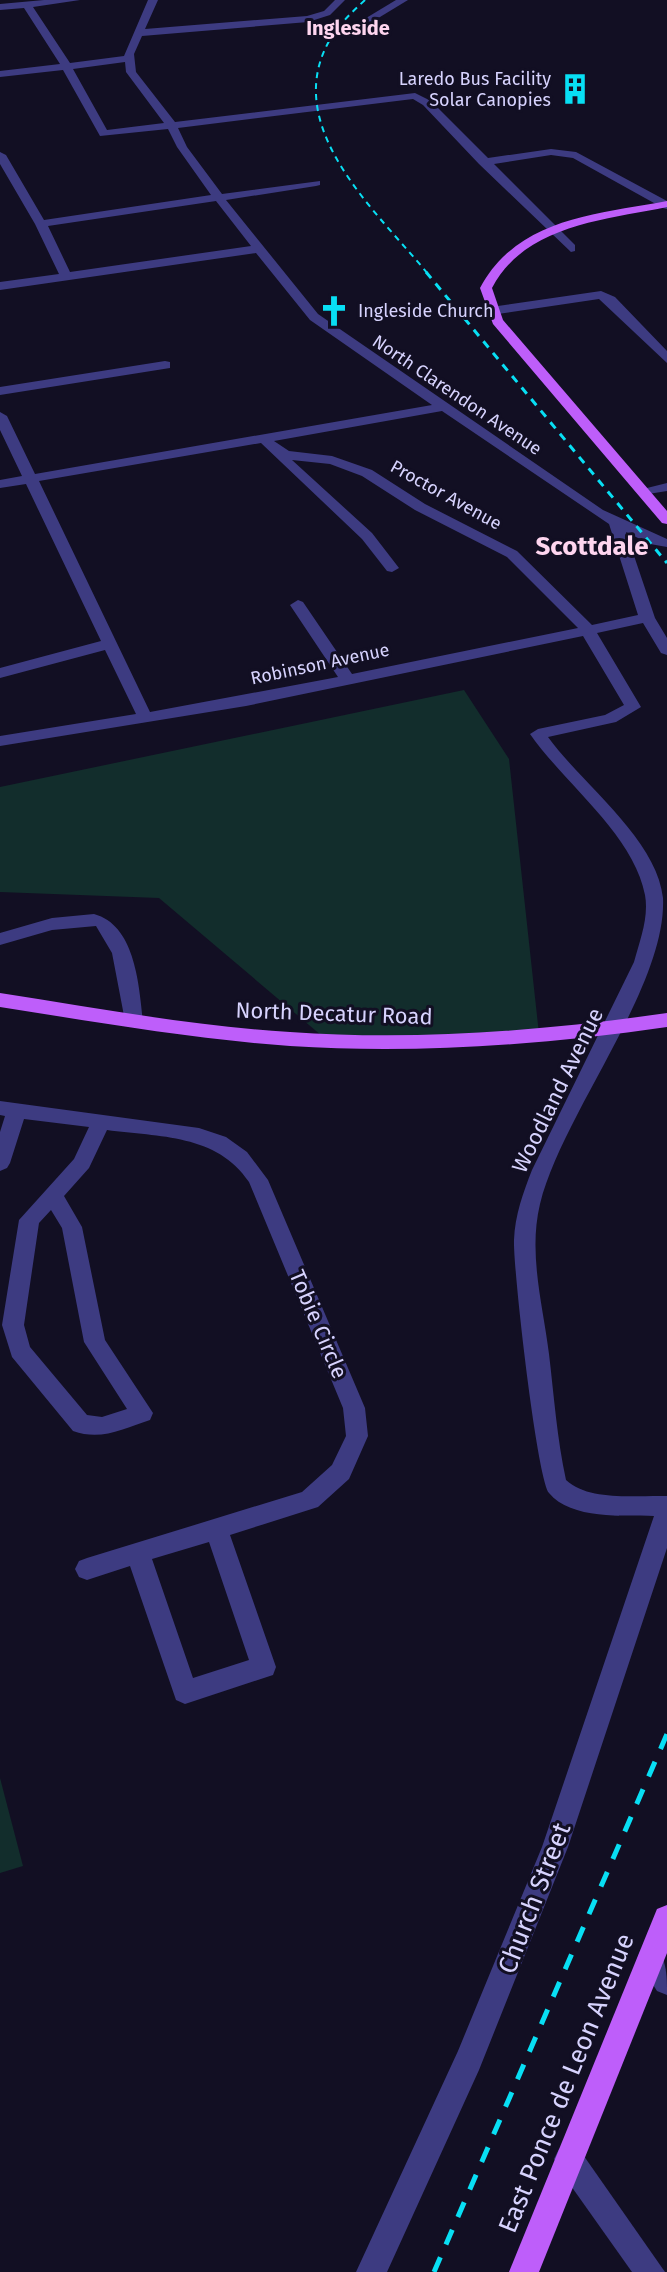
<svg xmlns="http://www.w3.org/2000/svg" width="667" height="2272" font-family="'Fira Sans',sans-serif">
	<style>
		.green { fill: #122d2c }
		.lines { fill: none; stroke-linecap: round; stroke-linejoin: round }
		.minor { fill: #3d3b81; fill-rule: evenodd }
		.major { fill: #be5efa; fill-rule: evenodd }
		.rail-far2 { stroke: #08dff4; stroke-width: 2; stroke-dasharray: 6 5; stroke-linecap: butt }
		.rail-far1 { stroke: #08dff4; stroke-width: 3; stroke-dasharray: 8 7; stroke-linecap: butt }
		.rail { stroke: #08dff4; stroke-width: 5; stroke-dasharray: 16 14; stroke-linecap: butt }
		.labels { text-anchor: middle; stroke-width: 6; stroke-linejoin: round; paint-order: stroke }
		.far-poi-label { font-size: 18px; fill: #d7d3fe; stroke: #120f23; text-anchor: end }
		.far-street-label { font-size: 18px; fill: #d7d3fe; stroke: #120f23 }
		.far-neighbourhood-label { font-size: 20px; font-weight: bold; fill: #fed5ef; stroke: #120f23 }
		.street-label { font-size: 22px; fill: #d7d3fe; stroke: #120f23 }
		.far-district-label { font-size: 26px; font-weight: bold; fill: #fed5ef; stroke: #120f23 }
		.near-street-label { font-size: 26px; fill: #d7d3fe; stroke: #120f23 }
	</style>
	<rect width="100%" height="100%" fill="#120f23"/>
	<!-- green -->
	<g class="green">
		<path d="M 464,690 L 509,759 L 539,1034 L 404,1040 L 322,1036 L 159,898 L 0,892 L 0,787 Z"/>
		<path d="M 0,1778 L 23,1866 L 0,1873 Z"/>
	</g>
	<g class="lines">
		<!-- minor -->
		<g class="minor">
			<path d="M 44,0 L 80,0 L 33,7 L 70,63 L 124,56 L 148,0 L 158,0 L 145,29 L 307,16 L 324,11 L 335,0 L 345,0 L 330,15 L 308,22 L 142,36 L 134,54 L 136,72 L 175,122 L 415,93 L 431,101 L 488,158 L 551,149 L 576,152 L 667,201 L 667,209 L 663,208 L 573,158 L 551,155 L 494,164 L 575,245 L 575,251 L 571,252 L 479,164 L 423,105 L 413,99 L 178,128 L 187,147 L 222,194 L 320,181 L 320,185 L 316,186 L 226,200 L 318,314 L 603,510 L 667,539 L 667,547 L 650,544 L 626,532 L 655,618 L 667,638 L 667,655 L 661,653 L 643,623 L 597,633 L 641,707 L 616,722 L 548,737 C 581,783 657,839 663,898 C 667,987 562,1114 540,1204 C 528,1254 543,1305 549,1354 C 554,1396 557,1439 566,1480 C 590,1502 637,1495 667,1496 L 667,1548 L 568,1847 L 479,2070 L 387,2272 L 356,2272 L 458,2051 L 542,1847 L 654,1516 C 624,1515 571,1520 549,1493 C 537,1478 513,1269 514,1240 C 515,1215 523,1193 532,1170 L 634,962 C 640,940 649,917 645,895 C 634,835 564,783 530,734 L 538,729 L 605,715 L 624,705 L 583,636 L 246,706 L 0,746 L 0,736 L 136,714 L 105,650 L 0,678 L 0,668 L 101,641 L 26,484 L 0,488 L 0,480 L 22,476 L 0,430 L 0,412 L 7,416 L 35,474 L 432,405 L 310,320 L 256,253 L 0,290 L 0,282 L 59,274 L 35,224 L 0,164 L 0,152 L 6,155 L 44,220 L 211,195 L 177,147 L 168,129 L 100,136 L 63,70 L 0,77 L 0,71 L 60,64 L 24,8 L 0,10 L 0,4 ZM 125,62 L 126,72 L 164,123 L 107,130 L 73,69 ZM 216,201 L 251,246 L 70,272 L 48,226 ZM 442,411 L 609,524 L 638,615 L 592,625 L 517,551 L 425,504 L 372,470 L 332,456 L 289,451 L 274,441 ZM 261,443 L 362,539 L 387,571 L 392,572 L 399,568 L 372,533 L 292,460 L 330,464 L 362,476 L 415,510 L 507,557 L 578,628 L 352,674 L 303,602 L 298,600 L 290,605 L 338,677 L 150,712 L 39,481 Z"/>
			<path d="M 396,0 L 408,0 L 347,37 L 338,35 Z"/>
			<path d="M 601,291 L 615,297 L 667,351 L 667,363 L 599,299 L 491,315 L 485,311 L 491,307 Z"/>
			<path d="M 165,361 L 170,362 L 170,368 L 0,395 L 0,387 Z"/>
			<path d="M 667,483 L 667,491 L 642,495 L 635,491 Z"/>
			<path d="M 94,914 C 135,925 139,984 143,1021 L 141,1026 L 127,1026 L 125,1021 L 112,953 L 96,926 L 52,930 L 0,945 L 0,933 L 52,918 Z"/>
			<path d="M 0,1101 L 199,1128 L 226,1137 L 247,1152 L 268,1180 L 365,1408 L 368,1436 L 349,1479 L 318,1507 L 230,1535 L 276,1667 L 273,1675 L 185,1704 L 176,1700 L 130,1566 L 87,1580 L 79,1577 L 75,1569 L 79,1561 L 87,1558 L 302,1492 L 332,1465 L 346,1436 L 343,1408 L 249,1182 C 217,1134 159,1137 107,1130 L 89,1168 L 64,1196 L 82,1227 L 105,1340 L 153,1413 L 150,1420 C 123,1429 101,1441 73,1431 L 12,1357 L 2,1325 L 19,1220 L 74,1159 L 89,1127 L 24,1119 L 10,1163 L 7,1168 L 0,1171 L 0,1132 L 5,1116 L 0,1115 ZM 51,1210 L 62,1228 L 84,1342 L 127,1409 L 102,1417 L 87,1415 L 30,1347 L 24,1325 L 39,1223 ZM 209,1542 L 249,1660 L 193,1678 L 152,1559 Z"/>
			<path d="M 651,1945 C 667,1954 667,1975 667,1995 L 657,1991 L 637,1959 L 641,1949 Z"/>
			<path d="M 569,2144 L 579,2149 L 665,2272 L 632,2272 L 559,2169 L 554,2159 L 559,2149 Z"/>
		</g>
		<!-- major -->
		<g class="major">
			<path d="M 667,201 L 667,207 C 604,220 525,225 492,288 L 503,320 L 667,511 L 667,524 L 662,523 L 493,324 L 480,288 C 517,218 597,214 667,201 Z"/>
			<path d="M 0,993 C 96,1008 193,1026 290,1032 C 416,1041 542,1031 667,1013 L 667,1027 C 542,1045 416,1054 290,1046 C 193,1039 96,1022 0,1007 Z"/>
			<path d="M 667,1905 L 667,1953 L 539,2272 L 509,2272 L 657,1909 Z"/>
		</g>
		<!-- rail-far2 -->
		<path class="rail-far2" d="M 365,0 C 350,14 335,28 326,47 C 285,132 379,214 428,274"/>
		<!-- rail-far1 -->
		<path class="rail-far1" d="M 426,272 L 667,563"/>
		<!-- rail -->
		<path class="rail" d="M 434,2272 L 667,1734"/>
	</g>
	<!-- icons -->
	<defs>
		<symbol id="building-bare" viewBox="-9 -9 18 18"><path d="M-4-6H4V6H1V3H-1V6H-4ZM-2.5-4.3h1.7v1.8h-1.7ZM.8-4.3h1.7v1.8H.8ZM-2.5-1h1.7V.8h-1.7ZM.8-1h1.7V.8H.8Z" fill="#08dff4" stroke="#120f23" stroke-width="2.5" paint-order="stroke"/></symbol>
		<symbol id="church-bare" viewBox="-9 -9 18 18"><path d="M-1.2-6h2.4v3.5h3.3v2.4h-3.3V6h-2.4V-.1h-3.3v-2.4h3.3Z" fill="#08dff4" stroke="#120f23" stroke-width="2.5" paint-order="stroke"/></symbol>
	</defs>
	<g fill-rule="evenodd">
		<use href="#building-bare" x="553" y="67" width="44" height="44"/>
		<use href="#church-bare" x="312" y="289" width="44" height="44"/>
	</g>
	<g class="labels">
		<!-- far-poi labels -->
		<g class="far-poi-label">
			<text x="551" y="85">Laredo Bus Facility<tspan x="551" dy="21">Solar Canopies</tspan></text>
			<text x="358" y="317" text-anchor="start">Ingleside Church</text>
		</g>
		<!-- far-street labels -->
		<g class="far-street-label">
			<text transform="translate(457 395) rotate(34)" y="6">North Clarendon Avenue</text>
			<text transform="translate(446 495) rotate(29)" y="6">Proctor Avenue</text>
			<text transform="translate(320 664) rotate(-12)" y="6">Robinson Avenue</text>
		</g>
		<!-- far-neighbourhood labels -->
		<g class="far-neighbourhood-label">
			<text x="348" y="35">Ingleside</text>
		</g>
		<!-- street labels -->
		<g class="street-label">
			<text transform="translate(334 1013) rotate(2)" y="8">North Decatur Road</text>
			<text transform="translate(557 1090) rotate(-64)" y="8">Woodland Avenue</text>
			<text transform="translate(319 1324) rotate(67)" y="8">Tobie Circle</text>
		</g>
		<!-- far-district labels -->
		<g class="far-district-label">
			<text x="592" y="555">Scottdale</text>
		</g>
		<!-- near-street labels -->
		<g class="near-street-label">
			<text transform="translate(534 1898) rotate(-69)" y="9">Church Street</text>
			<text transform="translate(566 2083) rotate(-68)" y="9">East Ponce de Leon Avenue</text>
		</g>
	</g>
</svg>
